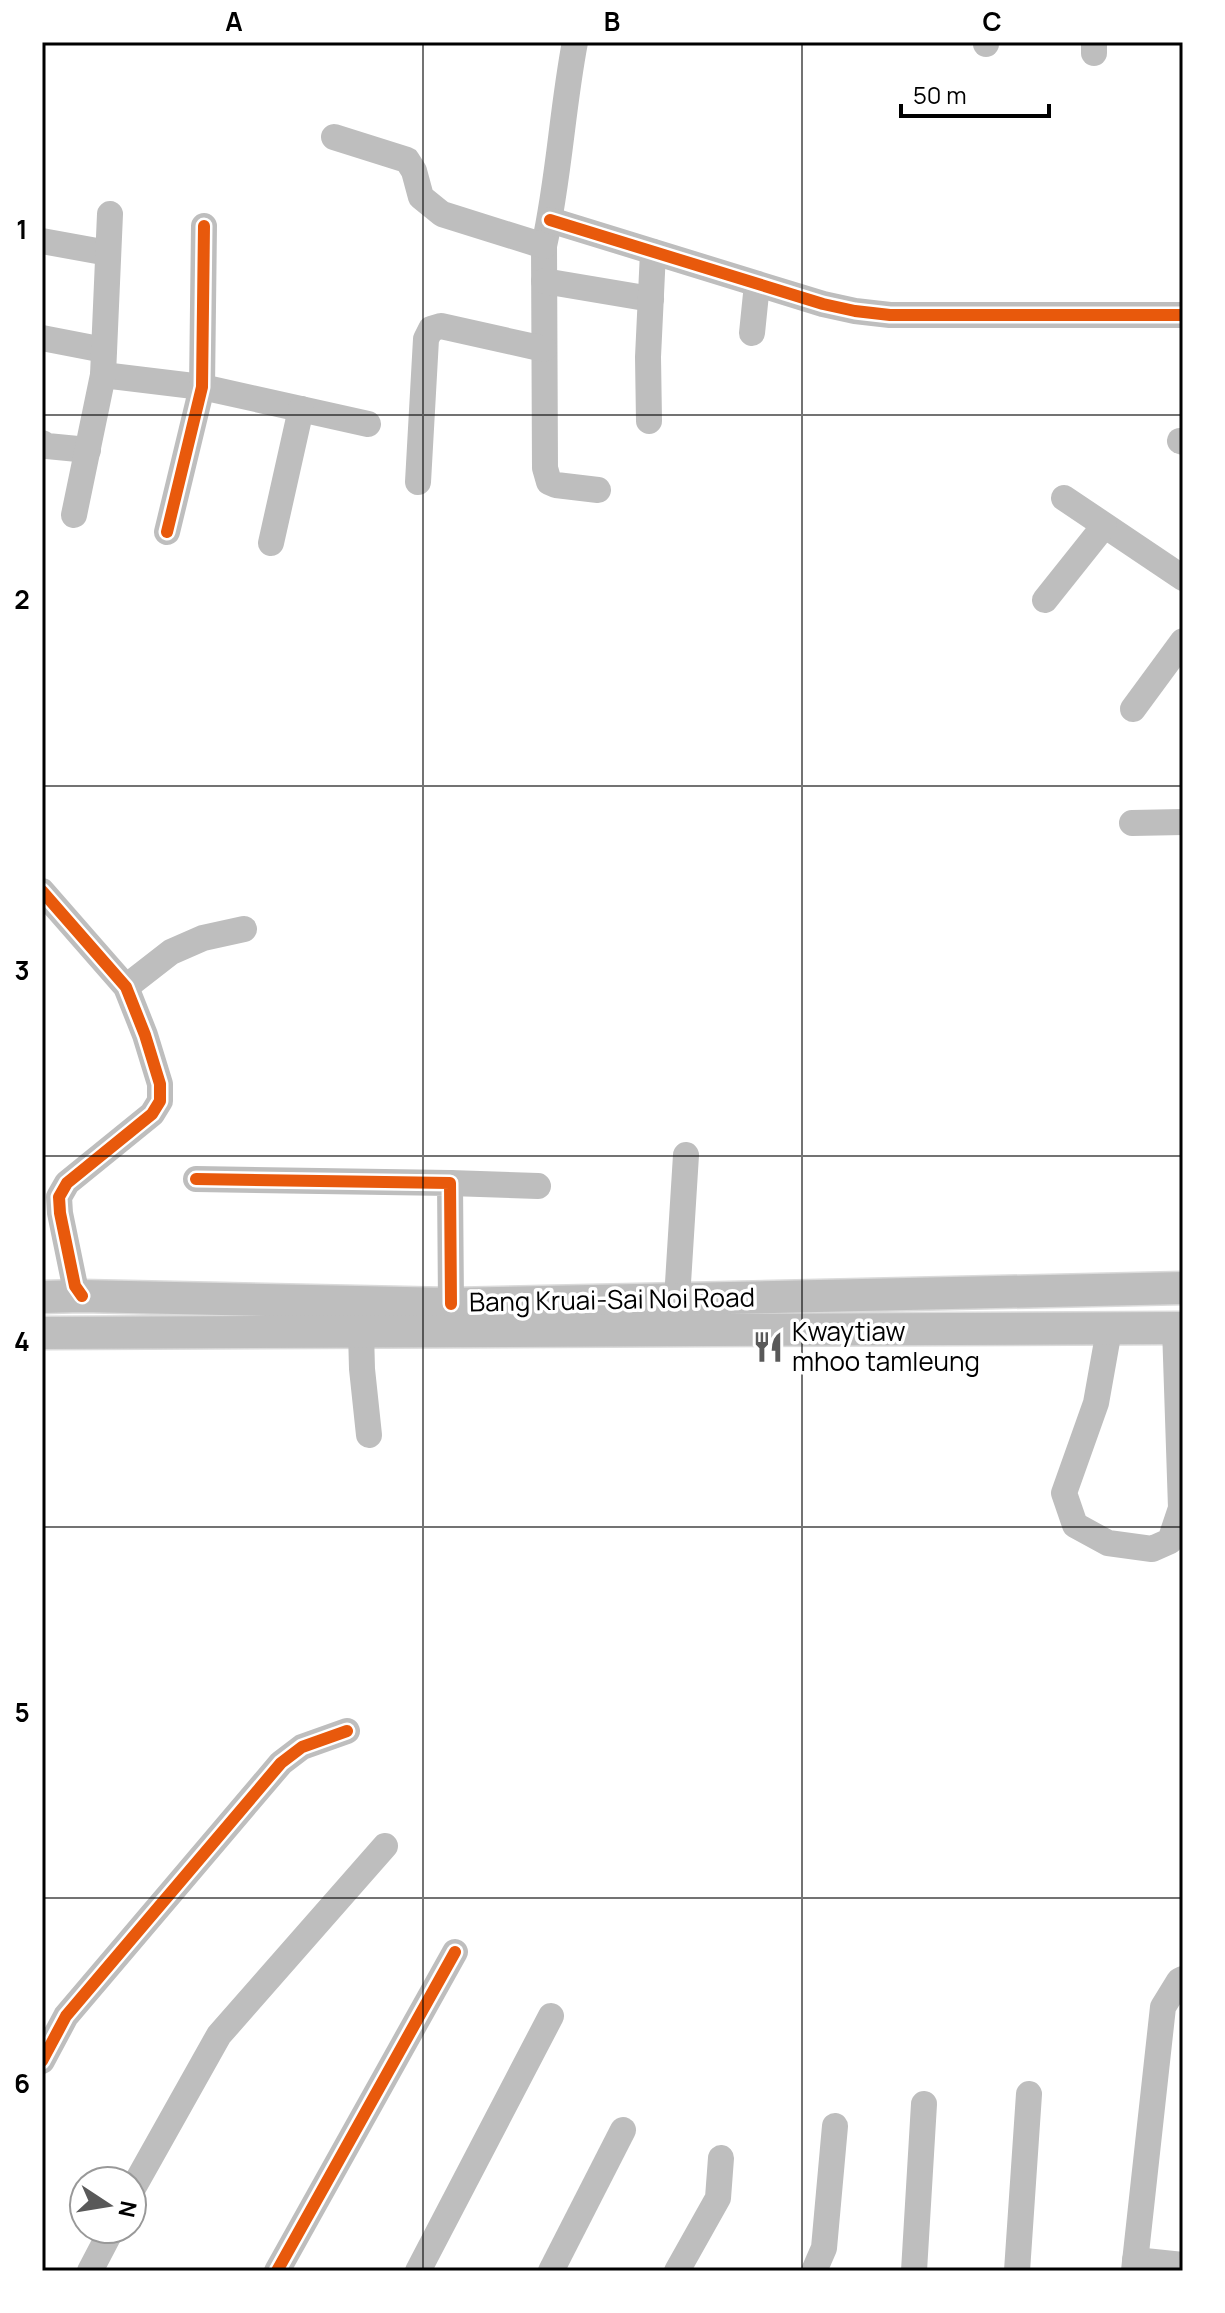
<svg xmlns="http://www.w3.org/2000/svg" width="1225" height="2313" font-family="Manrope,sans-serif">
	<style>
		.lines { fill: none; stroke-linecap: round; stroke-linejoin: round }
		.major-casing { stroke: #dbdbdb; stroke-width: 35 }
		.minor { stroke: #bebebe; stroke-width: 26 }
		.major { stroke: #bebebe; stroke-width: 32 }
		.cycleway-casing { stroke: #fff; stroke-width: 17 }
		.cycleway { stroke: #e8590c; stroke-width: 12 }
		.grid { fill: none; stroke: #000; stroke-width: 2; stroke-opacity: 0.55 }
		.labels { text-anchor: middle; stroke-width: 7; stroke-linejoin: round; paint-order: stroke }
		.street-label { font-size: 26px; fill: #000; stroke: #fff }
		.poi-label { font-size: 26px; fill: #000; stroke: #fff; text-anchor: start }
		.neatline { fill: none; stroke: #000; stroke-width: 3 }
		.grid-label { font-size: 26px; text-anchor: middle; font-weight: bold; fill: #000 }
	</style>
	<rect width="100%" height="100%" fill="#fff"/>
	<g class="lines">
		<defs>
			<g id="major">
				<path d="M 42,1297 L 82,1296 L 451,1304 L 1183,1288"/>
				<path d="M 42,1333 L 1183,1328"/>
			</g>
		</defs>
		<!-- major casing -->
		<use href="#major" class="major-casing"/>
		<!-- minor -->
		<g class="minor">
			<path d="M 575,42 C 562,110 559,179 544,246 L 545,468 L 549,482 L 556,485 L 598,490"/>
			<path d="M 986,44 L 986,42"/>
			<path d="M 1094,53 L 1094,42"/>
			<path d="M 334,137 L 407,160 L 414,171 L 421,197 L 442,214 L 544,246"/>
			<path d="M 550,220 L 823,304 L 855,311 L 890,315 L 1183,315"/>
			<path d="M 42,241 L 108,253"/>
			<path d="M 544,281 L 651,299"/>
			<path d="M 752,333 L 757,284"/>
			<path d="M 42,338 L 104,350"/>
			<path d="M 103,375 L 202,387 L 368,424"/>
			<path d="M 649,421 L 648,357 L 653,252"/>
			<path d="M 1180,441 L 1183,442"/>
			<path d="M 42,443 L 47,446 L 88,450"/>
			<path d="M 418,482 L 426,339 L 431,329 L 441,326 L 544,349"/>
			<path d="M 1064,498 L 1183,578"/>
			<path d="M 74,515 L 103,375 L 110,214"/>
			<path d="M 167,532 L 202,387 L 204,226"/>
			<path d="M 271,543 L 301,409"/>
			<path d="M 1045,600 L 1104,526"/>
			<path d="M 1133,709 L 1183,641"/>
			<path d="M 1132,823 L 1183,822"/>
			<path d="M 42,891 L 126,987 L 145,1035 L 160,1084 L 160,1101 L 152,1114 L 67,1183 L 59,1197 L 60,1213 L 75,1286 L 82,1296"/>
			<path d="M 126,987 L 171,952 L 203,938 L 244,929"/>
			<path d="M 196,1179 L 450,1183 L 451,1304"/>
			<path d="M 450,1183 L 538,1186"/>
			<path d="M 677,1299 L 686,1155"/>
			<path d="M 1109,1330 L 1096,1403 L 1064,1493 L 1075,1525 L 1108,1543 L 1152,1549 L 1170,1541 L 1181,1508 L 1175,1328"/>
			<path d="M 361,1332 L 362,1369 L 369,1435"/>
			<path d="M 42,2061 L 66,2016 L 281,1763 L 302,1747 L 347,1731"/>
			<path d="M 132,2190 L 219,2035 L 385,1846"/>
			<path d="M 1135,2260 L 1183,2265"/>
			<path d="M 90,2271 L 112,2229"/>
			<path d="M 277,2271 L 455,1952"/>
			<path d="M 418,2271 L 551,2016"/>
			<path d="M 551,2271 L 623,2130"/>
			<path d="M 677,2271 L 718,2198 L 721,2158"/>
			<path d="M 814,2271 L 824,2248 L 835,2126"/>
			<path d="M 914,2271 L 924,2104"/>
			<path d="M 1017,2271 L 1029,2094"/>
			<path d="M 1134,2271 L 1163,2007 L 1179,1981 L 1183,1979"/>
		</g>
		<!-- major -->
		<use href="#major" class="major"/>
		<defs>
			<g id="cycleway">
				<path d="M 550,220 L 823,304 L 855,311 L 890,315 L 1183,315"/>
				<path d="M 167,532 L 202,387 L 204,226"/>
				<path d="M 42,891 L 126,987 L 145,1035 L 160,1084 L 160,1101 L 152,1114 L 67,1183 L 59,1197 L 60,1213 L 75,1286 L 82,1296"/>
				<path d="M 196,1179 L 450,1183 L 451,1304"/>
				<path d="M 42,2061 L 66,2016 L 281,1763 L 302,1747 L 347,1731"/>
				<path d="M 277,2271 L 455,1952"/>
			</g>
		</defs>
		<!-- cycleway casing -->
		<use href="#cycleway" class="cycleway-casing"/>
		<!-- cycleway -->
		<use href="#cycleway" class="cycleway"/>
	</g>
	<!-- grid -->
	<path class="grid" d="M 423,42 L 423,2271M 802,42 L 802,2271M 42,415 L 1183,415M 42,786 L 1183,786M 42,1156 L 1183,1156M 42,1527 L 1183,1527M 42,1898 L 1183,1898"/>
	<!-- icons -->
	<defs>
		<symbol id="restaurant-bare" viewBox="-9 -9 18 18"><path d="M-5-6h1v4h1v-4h1v4h1v-4h1v5L-1.5 .5V6h-2V.5L-5-1ZM5-6V6H3V1.5H1.5Q1.5-4 5-6Z" fill="#595959" stroke="#fff" stroke-width="2.5" paint-order="stroke"/></symbol>
	</defs>
	<g fill-rule="evenodd">
		<use href="#restaurant-bare" x="746" y="1325" width="44" height="44"/>
	</g>
	<g class="labels">
		<!-- street labels -->
		<g class="street-label">
			<text transform="translate(612 1300) rotate(-1)" y="9">Bang Kruai-Sai Noi Road</text>
		</g>
		<!-- poi labels -->
		<g class="poi-label">
			<text x="792" y="1341">Kwaytiaw<tspan x="792" dy="30">mhoo tamleung</tspan></text>
		</g>
	</g>
	<!-- border -->
	<rect width="1225" height="2313" fill="none" stroke="#ffffff" stroke-width="88"/>
	<!-- north arrow -->
	<g transform="translate(108 2205) rotate(102)"><circle r="38" fill="#ffffff" stroke="#999999" stroke-width="2"/>
	<path d="M0-6L14 30L0 20L-14 30Z" fill="#595959"/>
	<text y="-12" font-size="22" font-weight="bold" text-anchor="middle" fill="#000000">N</text>
	</g>
	<!-- scale -->
	<path d="M901 104v12h148v-12" fill="none" stroke="#000000" stroke-width="4"/>
	<text x="913" y="104" font-size="24" fill="#000000" stroke="#ffffff" stroke-width="6" paint-order="stroke">50 m</text>
	<rect x="44" y="44" width="1137" height="2225" class="neatline"/>
	<g class="grid-label">
		<text x="234" y="31">A</text>
		<text x="612" y="31">B</text>
		<text x="992" y="31">C</text>
		<text x="22" y="239">1</text>
		<text x="22" y="609">2</text>
		<text x="22" y="980">3</text>
		<text x="22" y="1351">4</text>
		<text x="22" y="1722">5</text>
		<text x="22" y="2093">6</text>
	</g>
</svg>
